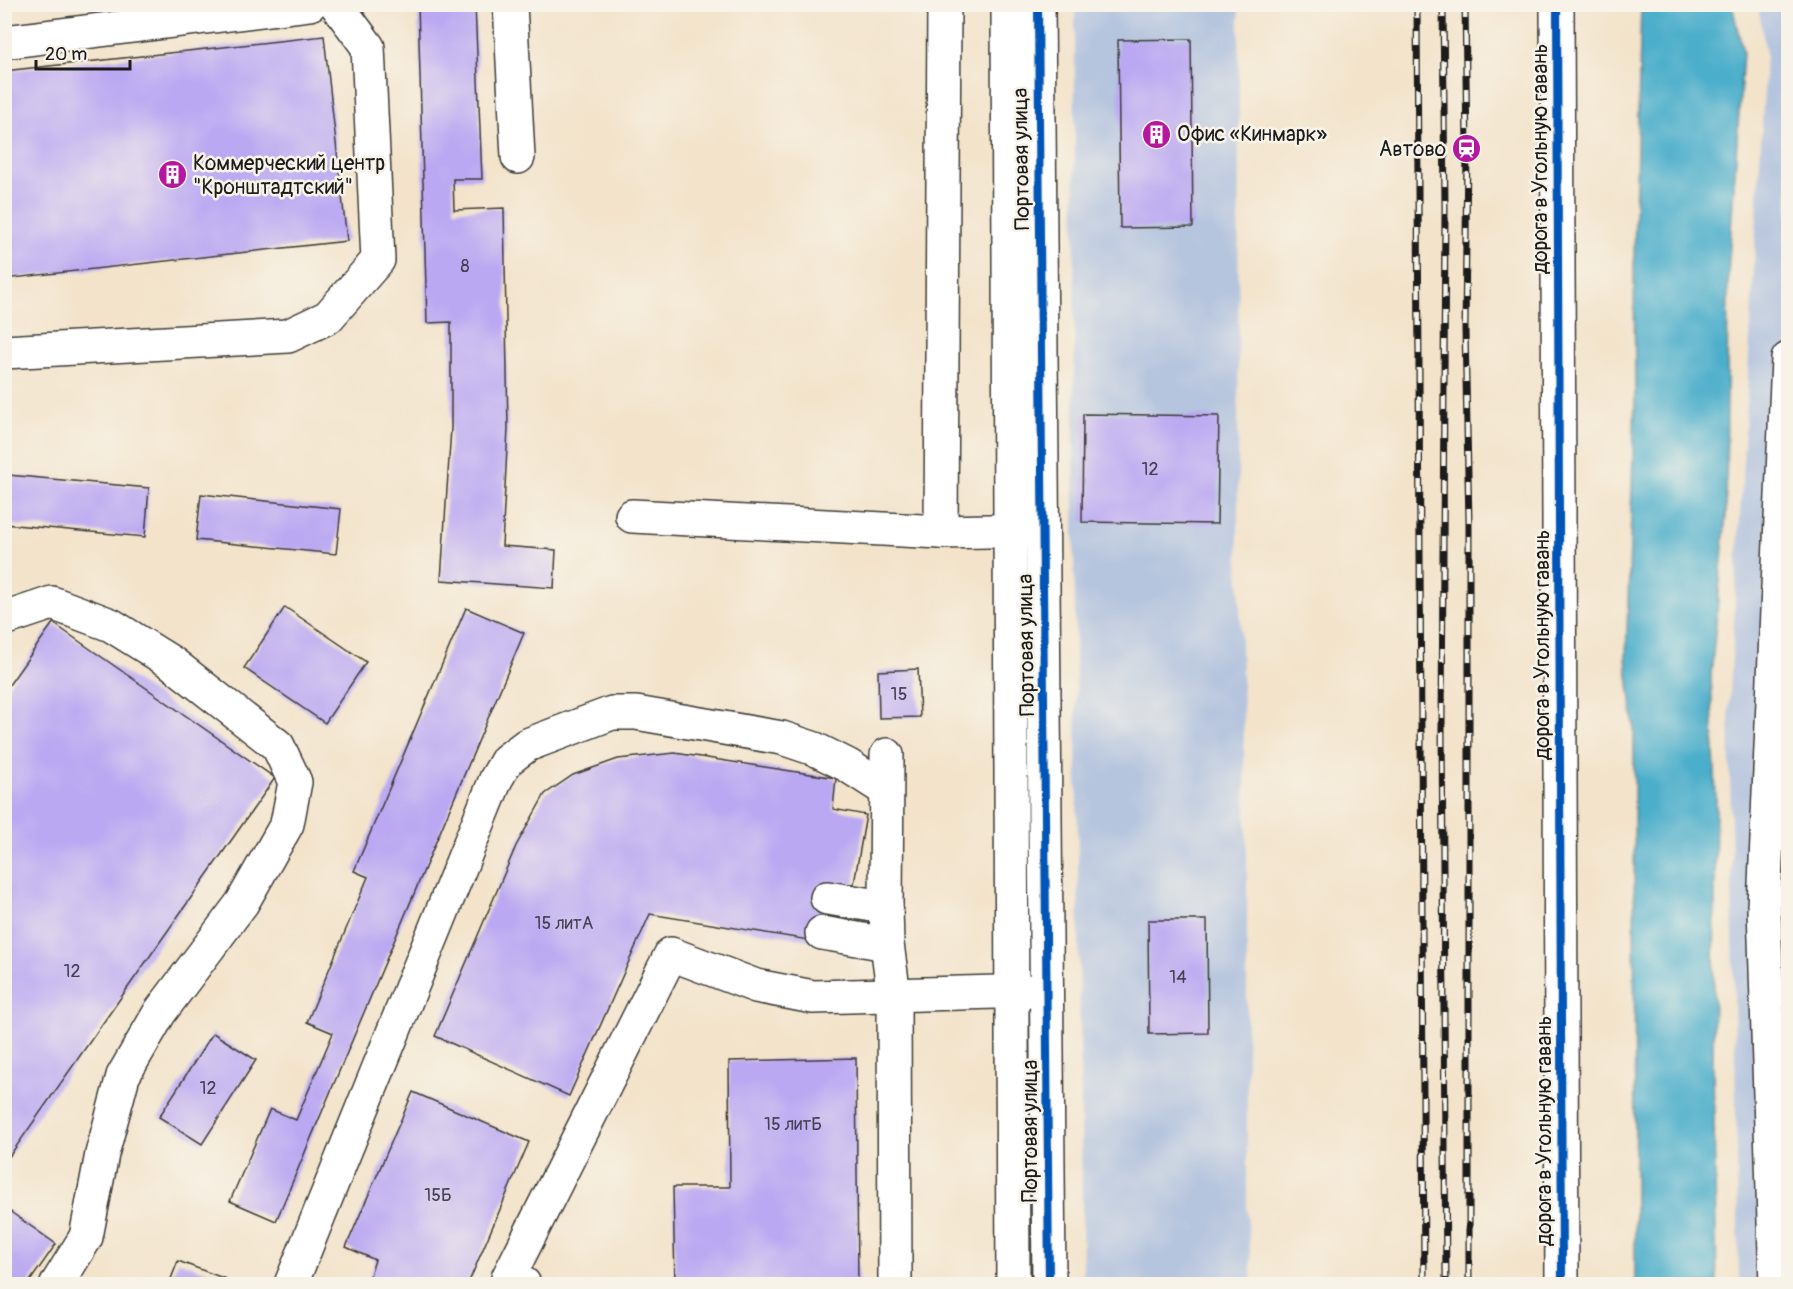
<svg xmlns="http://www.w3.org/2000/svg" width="1793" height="1289" font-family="Pangolin,sans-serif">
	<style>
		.industrial { fill: #b6c5de }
		.water { fill: #4caecb; stroke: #346574; stroke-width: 1.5 }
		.building { fill: #baa8f2 }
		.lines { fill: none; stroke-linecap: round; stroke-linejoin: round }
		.minor-casing { stroke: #3c3a36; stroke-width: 36 }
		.minor { stroke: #fff; stroke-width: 33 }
		.rail-casing { stroke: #1c1c1c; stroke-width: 7 }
		.rail { stroke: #f7f3e8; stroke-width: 4.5; stroke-dasharray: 14; stroke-linecap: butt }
		.cycleway-casing { stroke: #f7f3e8; stroke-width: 11 }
		.cycleway { stroke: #0057b8; stroke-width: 8 }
		.labels { text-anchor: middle; stroke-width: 5; stroke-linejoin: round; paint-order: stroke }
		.number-label { font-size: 18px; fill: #443f52 }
		.poi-label { font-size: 21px; fill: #1c1c1c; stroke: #f7f3e8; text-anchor: start }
		.street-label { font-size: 21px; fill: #1c1c1c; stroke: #f7f3e8 }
	</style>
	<rect width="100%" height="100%" fill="#f7f3e8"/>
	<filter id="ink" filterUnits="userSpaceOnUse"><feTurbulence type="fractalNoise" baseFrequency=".0167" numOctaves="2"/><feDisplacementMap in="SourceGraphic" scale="12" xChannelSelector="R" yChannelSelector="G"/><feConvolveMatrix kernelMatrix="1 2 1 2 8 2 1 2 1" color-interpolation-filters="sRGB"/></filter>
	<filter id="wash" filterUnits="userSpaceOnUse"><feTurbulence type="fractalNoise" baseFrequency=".008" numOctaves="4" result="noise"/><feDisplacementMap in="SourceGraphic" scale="24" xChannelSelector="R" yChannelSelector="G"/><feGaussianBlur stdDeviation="1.35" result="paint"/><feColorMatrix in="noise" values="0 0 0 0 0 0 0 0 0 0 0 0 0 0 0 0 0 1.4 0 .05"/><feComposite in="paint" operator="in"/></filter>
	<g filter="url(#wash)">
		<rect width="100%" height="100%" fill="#f3e3ca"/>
		<!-- industrial -->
		<g class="industrial">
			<path d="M 1788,4 L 1788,1284 L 1739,1284 L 1729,710 L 1766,54 L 1758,5 Z"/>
			<path d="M 1075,5 L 1239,5 L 1238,537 L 1247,850 L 1247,1206 L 1252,1284 L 1083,1284 L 1074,532 Z"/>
		</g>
		<!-- water -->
		<path class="water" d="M 1641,5 L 1732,5 L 1743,52 L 1728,275 L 1726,516 L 1711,676 L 1716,798 L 1713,1066 L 1717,1284 L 1635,1284 L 1634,726 L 1626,658 L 1635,400 L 1634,254 Z"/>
		<g id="blocks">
			<!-- building -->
			<g class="building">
				<path d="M 418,4 L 475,4 L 482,179 L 453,179 L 454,210 L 504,208 L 508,428 L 502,546 L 556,550 L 554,588 L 441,580 L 451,428 L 451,322 L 427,323 Z"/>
				<path d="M 324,36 L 347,241 L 4,279 L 4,71 Z"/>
				<path d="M 1191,39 L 1193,227 L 1120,228 L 1118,40 Z"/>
				<path d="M 1083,414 L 1219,416 L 1217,524 L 1082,522 Z"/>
				<path d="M 8,475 L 149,488 L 145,537 L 4,524 Z"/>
				<path d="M 201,494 L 341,509 L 336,554 L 196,540 Z"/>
				<path d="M 285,607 L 366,662 L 325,723 L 244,668 Z"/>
				<path d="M 466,608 L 524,633 L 276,1221 L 230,1201 L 270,1109 L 296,1120 L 333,1033 L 307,1022 L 368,877 L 354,871 Z"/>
				<path d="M 53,623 L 275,778 L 4,1164 L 4,692 Z"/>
				<path d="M 918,669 L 920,717 L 879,718 L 878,671 Z"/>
				<path d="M 675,753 L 836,778 L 833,809 L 866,815 L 854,884 L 829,883 L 821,942 L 650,914 L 569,1096 L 435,1036 L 516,846 L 545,794 L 573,775 L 618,759 Z"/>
				<path d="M 1148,920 L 1207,920 L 1208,1033 L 1149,1034 Z"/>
				<path d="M 213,1033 L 256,1060 L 202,1144 L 159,1117 Z"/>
				<path d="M 856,1058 L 858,1284 L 675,1284 L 673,1187 L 730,1187 L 729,1061 Z"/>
				<path d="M 413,1092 L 529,1142 L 468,1284 L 367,1284 L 375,1260 L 346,1247 Z"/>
				<path d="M 5,1208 L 56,1244 L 28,1284 L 5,1284 Z"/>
				<path d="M 178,1261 L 239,1284 L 169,1284 Z"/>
			</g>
		</g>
	</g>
	<g filter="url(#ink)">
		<use href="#blocks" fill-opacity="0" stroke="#3c3a36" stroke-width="1.5"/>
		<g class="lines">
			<defs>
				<g id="minor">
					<path d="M 510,4 L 518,157"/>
					<path d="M 1008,4 L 1013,1284"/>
					<path d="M 1038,4 L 1049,1284"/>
					<path d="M 1557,4 L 1562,1284"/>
					<path d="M 4,42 L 310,4"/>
					<path d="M 4,352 L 288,336 L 328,317 L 378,260 L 368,47 L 336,4"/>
					<path d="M 632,516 L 941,532 L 1032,530"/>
					<path d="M 941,532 L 944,4"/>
					<path d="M 4,619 L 52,603 L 111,625 L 172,663 L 278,746 L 295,782 L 287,824 L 242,903 L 160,1012 L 123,1076 L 102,1154 L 86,1237 L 57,1284"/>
					<path d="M 887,755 L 886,907 L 887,944 L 894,996 L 895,1284"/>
					<path d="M 827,898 L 886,907"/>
					<path d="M 822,933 L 887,944"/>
					<path d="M 291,1284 L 496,779 L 507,760 L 527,745 L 612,713 L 636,713 L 782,738 L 815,749 L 847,765 L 886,790"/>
					<path d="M 524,1284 L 508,1278 L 671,954 L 756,986 L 813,997 L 1034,991"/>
					<path d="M 1776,1284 L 1764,907 L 1788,359"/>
				</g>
			</defs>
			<!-- minor casing -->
			<use href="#minor" class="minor-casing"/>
			<!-- minor -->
			<use href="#minor" class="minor"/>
			<defs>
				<g id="rail">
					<path d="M 1417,4 L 1424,1284"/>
					<path d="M 1443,4 L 1445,208 L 1442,729 L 1446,1284"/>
					<path d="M 1465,4 L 1467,149 L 1465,330 L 1469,523 L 1469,1284"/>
				</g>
			</defs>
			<!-- rail casing -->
			<use href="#rail" class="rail-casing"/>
			<!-- rail -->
			<use href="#rail" class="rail"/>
			<defs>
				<g id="cycleway">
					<path d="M 1038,4 L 1049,1284"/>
					<path d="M 1557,4 L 1562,1284"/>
				</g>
			</defs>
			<!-- cycleway casing -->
			<use href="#cycleway" class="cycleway-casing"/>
			<!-- cycleway -->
			<use href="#cycleway" class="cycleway"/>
		</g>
	</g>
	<!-- icons -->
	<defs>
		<symbol id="building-disc" viewBox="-11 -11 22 22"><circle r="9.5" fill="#b5179e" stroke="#f7f3e8"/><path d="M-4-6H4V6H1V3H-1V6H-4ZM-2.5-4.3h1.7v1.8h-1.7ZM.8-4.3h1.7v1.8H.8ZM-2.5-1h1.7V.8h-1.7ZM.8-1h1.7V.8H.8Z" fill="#fff"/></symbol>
		<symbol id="station-disc" viewBox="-11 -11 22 22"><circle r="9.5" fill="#b5179e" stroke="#f7f3e8"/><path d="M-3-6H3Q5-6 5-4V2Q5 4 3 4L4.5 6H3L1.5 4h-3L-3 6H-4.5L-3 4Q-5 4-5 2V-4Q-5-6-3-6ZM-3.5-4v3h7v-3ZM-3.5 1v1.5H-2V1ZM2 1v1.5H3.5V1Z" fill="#fff"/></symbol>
	</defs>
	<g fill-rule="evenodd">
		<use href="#building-disc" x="1140" y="118" width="33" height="33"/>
		<use href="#station-disc" x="1450" y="132" width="33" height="33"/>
		<use href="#building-disc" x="156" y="158" width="33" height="33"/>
	</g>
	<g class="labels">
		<!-- number labels -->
		<g class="number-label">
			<text x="465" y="272">8</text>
			<text x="1150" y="475">12</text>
			<text x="899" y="700">15</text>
			<text x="564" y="929">15 литА</text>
			<text x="72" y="977">12</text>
			<text x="1178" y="983">14</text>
			<text x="208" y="1094">12</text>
			<text x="793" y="1130">15 литБ</text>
			<text x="438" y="1201">15Б</text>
		</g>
		<!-- poi labels -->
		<g class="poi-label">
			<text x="1177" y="141">Офис «Кинмарк»</text>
			<text x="1446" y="156" text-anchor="end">Автово</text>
			<text x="193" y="170">Коммерческий центр<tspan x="193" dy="24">"Кронштадтский"</tspan></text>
		</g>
		<!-- street labels -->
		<g class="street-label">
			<text transform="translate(1021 159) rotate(-91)" y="7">Портовая улица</text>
			<text transform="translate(1540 159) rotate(-90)" y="7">дорога в Угольную гавань</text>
			<text transform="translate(1026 645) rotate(-91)" y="7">Портовая улица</text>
			<text transform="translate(1542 645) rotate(-90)" y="7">дорога в Угольную гавань</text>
			<text transform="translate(1030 1131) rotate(-90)" y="7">Портовая улица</text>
			<text transform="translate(1544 1131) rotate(-90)" y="7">дорога в Угольную гавань</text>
		</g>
	</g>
	<!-- margin -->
	<rect width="1793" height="1289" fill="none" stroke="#f7f3e8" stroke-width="24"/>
	<!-- scale -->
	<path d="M36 60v9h94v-9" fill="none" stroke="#1c1c1c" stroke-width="3"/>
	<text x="45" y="60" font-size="18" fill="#1c1c1c" stroke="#f7f3e8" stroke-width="4.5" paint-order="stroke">20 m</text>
</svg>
